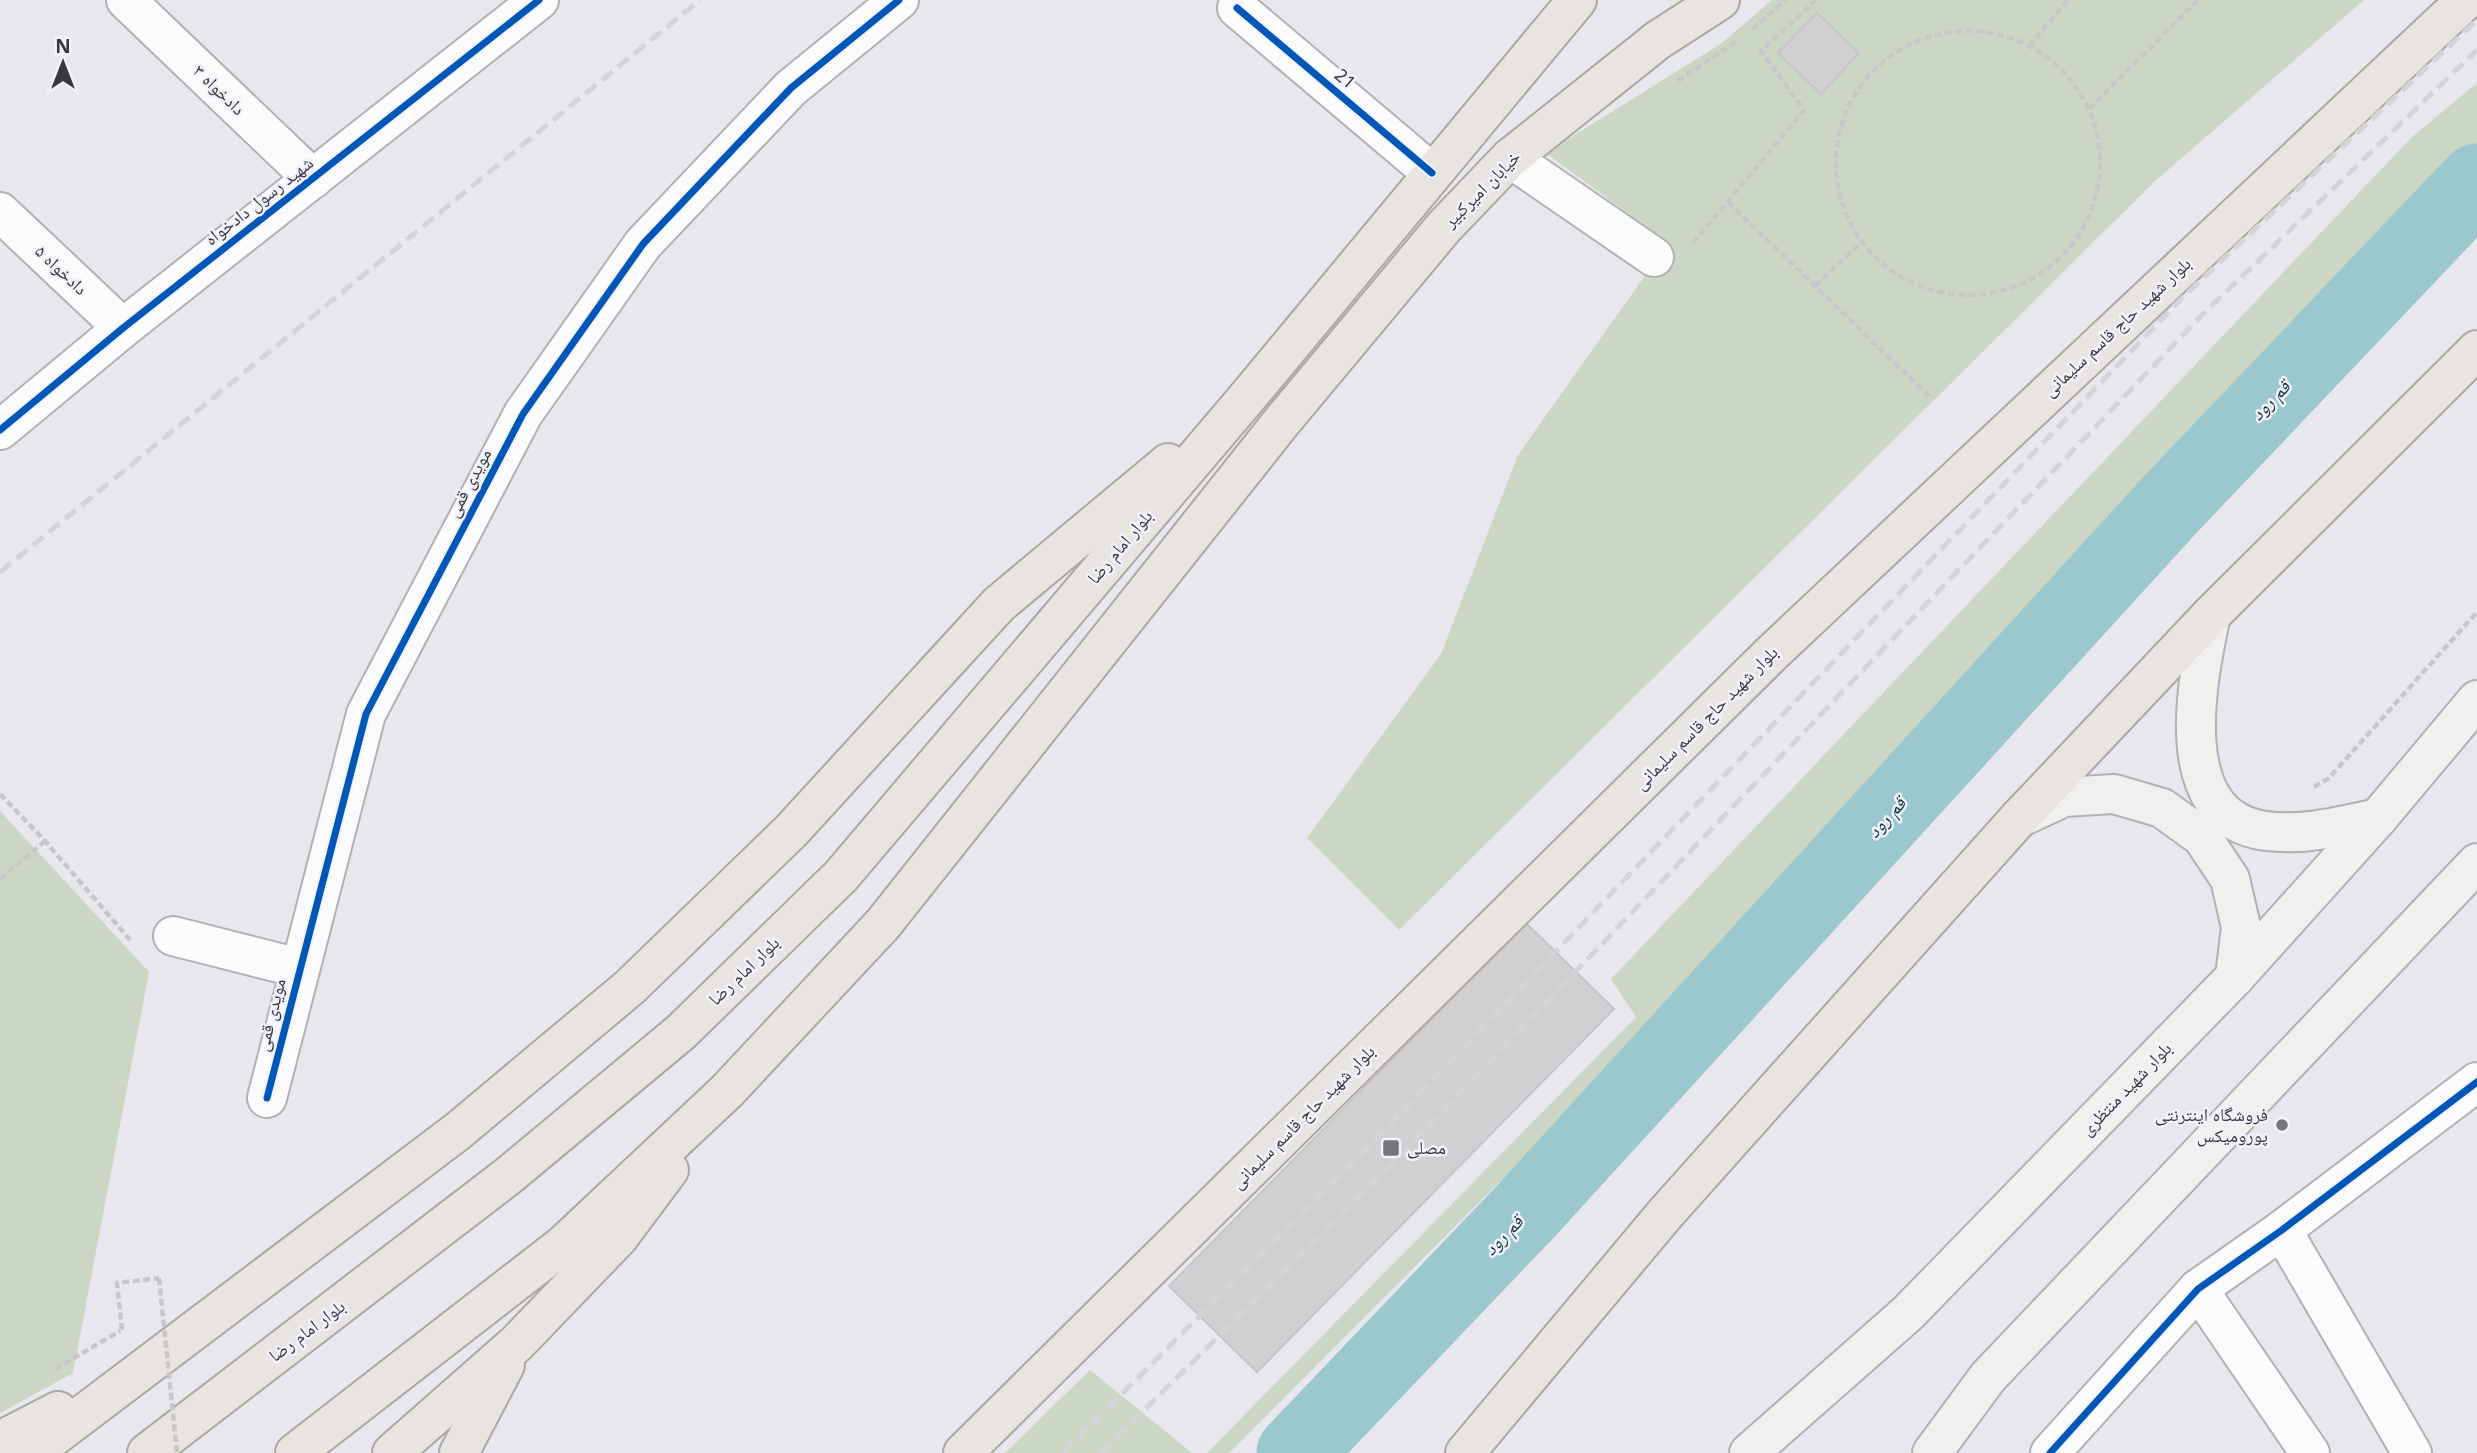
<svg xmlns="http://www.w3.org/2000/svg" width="2477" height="1453" font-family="'Noto Sans','Noto Naskh Arabic',sans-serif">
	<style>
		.green { fill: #ccd6c4 }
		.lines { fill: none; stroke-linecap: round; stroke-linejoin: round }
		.river { stroke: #9ac8ce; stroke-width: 77 }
		.building { fill: #d1cfd2; stroke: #c6c4c8; stroke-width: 2 }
		.minor-casing { stroke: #b1b1b5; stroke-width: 42 }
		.tertiary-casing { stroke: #b1b1b5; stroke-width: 42 }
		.secondary-casing { stroke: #b1b1b5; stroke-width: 42 }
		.primary-casing { stroke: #aba7a2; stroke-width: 42 }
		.path { stroke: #c7c7c9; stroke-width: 4.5; stroke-dasharray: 7 3.5; stroke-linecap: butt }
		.minor { stroke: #fbfbfc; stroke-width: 38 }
		.tertiary { stroke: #fbfbfc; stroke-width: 38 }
		.secondary { stroke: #f1f0ef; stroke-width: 38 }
		.primary { stroke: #e7e4e1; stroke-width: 38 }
		.rail { stroke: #d4d4d6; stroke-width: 5; stroke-dasharray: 14 7; stroke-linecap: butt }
		.path-bridge { stroke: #c7c7c9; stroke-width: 4.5; stroke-dasharray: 7 3.5; stroke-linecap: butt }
		.cycleway-casing { stroke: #f1f2fd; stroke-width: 11 }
		.cycleway { stroke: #0057b8; stroke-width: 7 }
		.poi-dot { fill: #75757a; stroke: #f1f2fd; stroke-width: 2.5 }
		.labels { text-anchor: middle; stroke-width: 5; stroke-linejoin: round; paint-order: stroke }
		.street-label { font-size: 18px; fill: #37373c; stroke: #f1f2fd }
		.poi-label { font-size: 18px; fill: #37373c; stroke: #f1f2fd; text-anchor: end }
		.water-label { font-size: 19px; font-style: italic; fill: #153639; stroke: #f1f2fd }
	</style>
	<rect width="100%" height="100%" fill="#e7e7ed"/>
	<!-- green -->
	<g class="green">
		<path d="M 1772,0 L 2364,0 L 2154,182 L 1399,930 L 1307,838 L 1441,654 L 1518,455 L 1668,243 L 1546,153 L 1722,43 Z"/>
		<path d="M 2477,83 L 2477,173 L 1695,986 L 1229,1453 L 1207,1453 L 1636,1017 L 1611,979 L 2412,137 Z"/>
		<path d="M 0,811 L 149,972 L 73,1373 L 0,1413 Z"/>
		<path d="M 1090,1370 L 1192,1453 L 1005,1453 Z"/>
	</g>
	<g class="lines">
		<!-- river -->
		<path class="river" d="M 1295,1453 L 1525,1212 L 2168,507 L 2477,182"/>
	</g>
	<!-- building -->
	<g class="building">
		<path d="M 1817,13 L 1859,53 L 1821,94 L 1778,53 Z"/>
		<path d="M 1526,923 L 1614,1009 L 1257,1372 L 1169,1286 Z"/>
	</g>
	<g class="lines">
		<defs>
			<g id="minor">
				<path d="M 126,0 L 313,179"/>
				<path d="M 1237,8 L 1432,173"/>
				<path d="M 1510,158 L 1654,257"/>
				<path d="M 0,212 L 123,328"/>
				<path d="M 173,936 L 299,968"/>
				<path d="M 267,1098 L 366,714 L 523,414 L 643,244 L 791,88 L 899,0"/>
				<path d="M 2282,1230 L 2412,1453"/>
				<path d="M 2198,1289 L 2310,1453"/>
				<path d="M 2050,1453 L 2198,1289 L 2282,1230 L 2477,1082"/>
			</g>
			<path id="tertiary" d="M 0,430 L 123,328 L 539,0"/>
			<g id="secondary">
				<path d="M 2211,615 C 2197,680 2168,818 2266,831 C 2304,836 2341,826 2378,818"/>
				<path d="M 2019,818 L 2064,797 L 2114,794 L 2162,808 L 2202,837 L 2230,879 L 2241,927 L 2235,977"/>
				<path d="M 1749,1453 L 1908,1313 L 2235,977 L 2378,818 L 2477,700"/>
				<path d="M 1932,1453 L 1988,1377 L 2477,863"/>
			</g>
			<g id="primary">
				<path d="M 0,1441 L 58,1411"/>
				<path d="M 32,1453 L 458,1131 L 630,987 L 791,831 L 999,604 L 1168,463"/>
				<path d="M 147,1453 L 508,1176 L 681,1032 L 841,876 L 1250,394 L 1577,0"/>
				<path d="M 295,1453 L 563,1245 L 727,1091 L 883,924 L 1283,420 L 1444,227 L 1510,158 L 1658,40 L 1720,0"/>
				<path d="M 392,1453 L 517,1343 L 619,1237 L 669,1170"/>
				<path d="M 459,1453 L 505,1365"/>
				<path d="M 963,1453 L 1771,654 L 2466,0"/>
				<path d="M 1465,1453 L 1665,1214 L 2019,818 L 2211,615 L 2477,350"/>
			</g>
		</defs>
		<!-- minor casing -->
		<use href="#minor" class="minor-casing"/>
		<!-- tertiary casing -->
		<use href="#tertiary" class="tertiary-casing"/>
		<!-- secondary casing -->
		<use href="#secondary" class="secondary-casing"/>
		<!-- primary casing -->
		<use href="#primary" class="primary-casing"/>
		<!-- path -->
		<g class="path">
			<path d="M 1752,29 L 1786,0"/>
			<circle cx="1968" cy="163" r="132"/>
			<path d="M 2029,46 L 2068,0"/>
			<path d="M 1678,81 L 1740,39"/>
			<path d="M 2089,109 L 2198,0"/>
			<path d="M 1728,202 L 1929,396"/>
			<path d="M 1693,243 L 1804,110 L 1761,51 L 1816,0"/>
			<path d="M 1815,286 L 1862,242"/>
			<path d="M 2314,787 L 2329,778 L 2477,612"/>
			<path d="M 0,794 L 45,841 L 131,941"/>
			<path d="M 0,879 L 45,841"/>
			<path d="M 122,1330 L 117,1283 L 159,1278"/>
			<path d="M 55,1369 L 120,1331"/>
		</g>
		<!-- minor -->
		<use href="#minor" class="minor"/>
		<!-- tertiary -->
		<use href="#tertiary" class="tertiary"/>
		<!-- secondary -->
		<use href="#secondary" class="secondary"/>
		<!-- primary -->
		<use href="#primary" class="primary"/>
		<!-- rail -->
		<g class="rail">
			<path d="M 0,572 L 700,0"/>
			<path d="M 1063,1453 L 1371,1144 L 2183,297 L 2477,20"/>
			<path d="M 1101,1453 L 1392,1164 L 2202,315 L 2477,50"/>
		</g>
		<!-- path-bridge -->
		<path class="path-bridge" d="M 159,1278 L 177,1453"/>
		<defs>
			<g id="cycleway">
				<path d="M 1237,8 L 1432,173"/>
				<path d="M 0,430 L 123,328 L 539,0"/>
				<path d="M 267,1098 L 366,714 L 523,414 L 643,244 L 791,88 L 899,0"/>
				<path d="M 2050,1453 L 2198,1289 L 2282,1230 L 2477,1082"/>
			</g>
		</defs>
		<!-- cycleway casing -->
		<use href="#cycleway" class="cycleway-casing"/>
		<!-- cycleway -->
		<use href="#cycleway" class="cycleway"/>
	</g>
	<!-- markers -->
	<g class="poi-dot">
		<circle cx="2282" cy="1125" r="7"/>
		<rect x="1382" y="1139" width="18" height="18" rx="3.5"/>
	</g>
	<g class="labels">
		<!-- street labels -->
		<g class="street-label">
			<text transform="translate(1345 79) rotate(40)" y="6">21</text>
			<text transform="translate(219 90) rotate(44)" y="6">دادخواه ۳</text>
			<text transform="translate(1482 189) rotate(-45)" y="6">خیابان امیرکبیر</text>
			<text transform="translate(259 201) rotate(-38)" y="6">شهید رسول دادخواه</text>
			<text transform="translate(61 270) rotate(43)" y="6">دادخواه ۵</text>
			<text transform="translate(2117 327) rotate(-43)" y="6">بلوار شهید حاج قاسم سلیمانی</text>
			<text transform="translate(469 483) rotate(-62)" y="6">مویدی قمی</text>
			<text transform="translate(1120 547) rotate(-50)" y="6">بلوار امام رضا</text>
			<text transform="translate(1706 718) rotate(-45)" y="6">بلوار شهید حاج قاسم سلیمانی</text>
			<text transform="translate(744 971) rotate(-44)" y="6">بلوار امام رضا</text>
			<text transform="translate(271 1015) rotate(-76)" y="6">مویدی قمی</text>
			<text transform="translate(2126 1089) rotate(-46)" y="6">بلوار شهید منتظری</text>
			<text transform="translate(1303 1117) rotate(-45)" y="6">بلوار شهید حاج قاسم سلیمانی</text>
			<text transform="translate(307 1331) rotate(-37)" y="6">بلوار امام رضا</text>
		</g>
		<!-- poi labels -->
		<g class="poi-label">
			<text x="2268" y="1121">فروشگاه اینترنتی<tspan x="2268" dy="21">پورومیکس</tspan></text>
			<text x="1407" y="1154" text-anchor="start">مصلی</text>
		</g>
		<!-- water labels -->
		<g class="water-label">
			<text transform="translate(2270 400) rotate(-46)" y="7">قم رود</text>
			<text transform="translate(1886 817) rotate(-48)" y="7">قم رود</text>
			<text transform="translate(1503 1235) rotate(-46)" y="7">قم رود</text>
		</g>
	</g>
	<!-- north arrow -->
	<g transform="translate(63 63)" stroke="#f1f2fd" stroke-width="5" paint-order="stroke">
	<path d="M0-5L12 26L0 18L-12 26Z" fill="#37373c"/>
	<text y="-10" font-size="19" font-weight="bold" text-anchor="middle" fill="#37373c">N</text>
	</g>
</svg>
